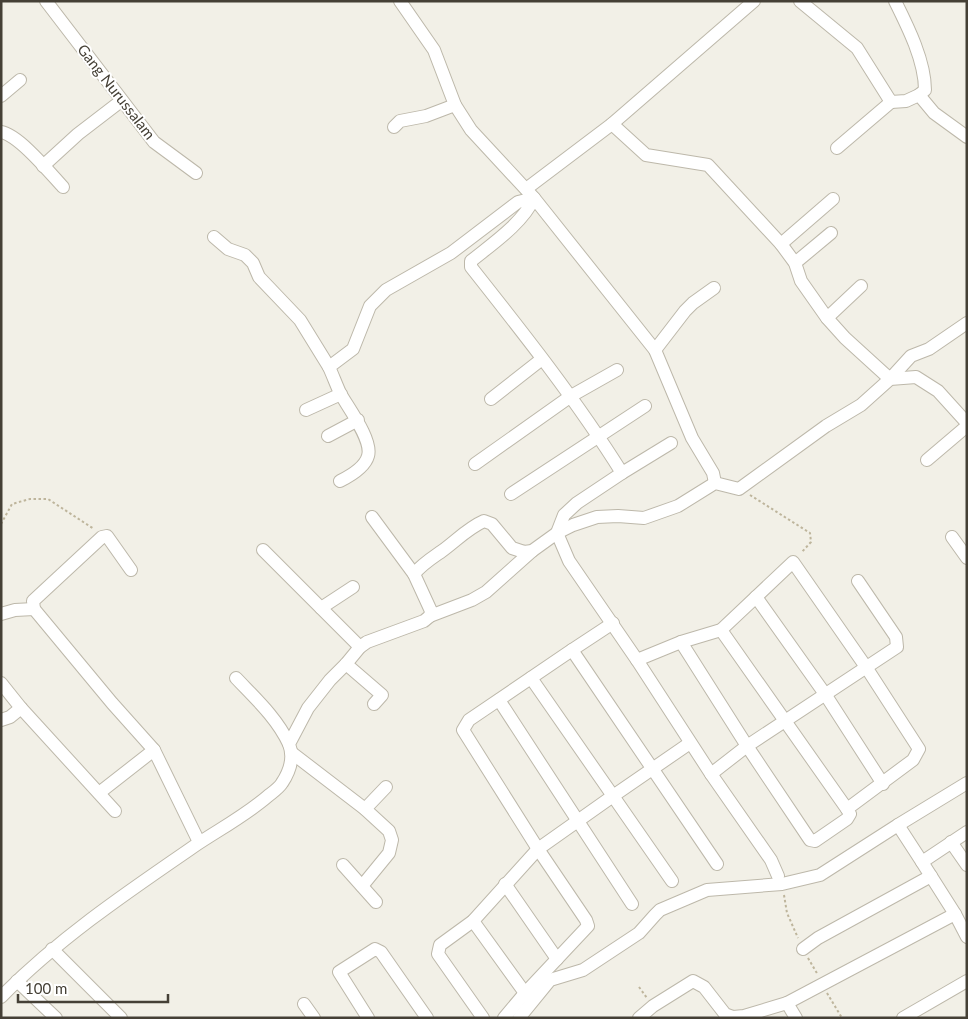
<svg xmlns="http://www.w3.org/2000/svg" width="968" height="1019" font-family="Lato,sans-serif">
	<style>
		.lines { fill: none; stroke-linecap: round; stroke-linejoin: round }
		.minor-casing { stroke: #bdb8aa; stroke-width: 14 }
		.path { stroke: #beb59c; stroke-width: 2; stroke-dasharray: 2.5 2.5; stroke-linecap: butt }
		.minor { stroke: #fff; stroke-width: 12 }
		.labels { text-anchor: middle; stroke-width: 4; stroke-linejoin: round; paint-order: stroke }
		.street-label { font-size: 15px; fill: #454036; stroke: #fff }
	</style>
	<rect width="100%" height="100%" fill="#f2f0e7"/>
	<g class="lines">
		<defs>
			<g id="minor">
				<path d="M 46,1 L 154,142 L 196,173"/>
				<path d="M 400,1 L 434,50 L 455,105 L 471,130 L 534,198 C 523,223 492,244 471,261 L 471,267 C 524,334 577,401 622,473 L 577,503 L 564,515 L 557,533 L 569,561 L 637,660 L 711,774 L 771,860 L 778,876"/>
				<path d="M 800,1 L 857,48 L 891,102 L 906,101 L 919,95 L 934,113 L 967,137"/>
				<path d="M 895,1 C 908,27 925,61 925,90 L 919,95"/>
				<path d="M 1,96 L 20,80"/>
				<path d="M 612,124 L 646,155 L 708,165 L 781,244 L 795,263 L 801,281 L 827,318 L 845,338 L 890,379 L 911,356 L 929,349 L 967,323"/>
				<path d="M 394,127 L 400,121 L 426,116 L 455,105"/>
				<path d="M 1,132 C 19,135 50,173 63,187"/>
				<path d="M 837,148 L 891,102"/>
				<path d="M 43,166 L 78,134 L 121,101"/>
				<path d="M 526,189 L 612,124 L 754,1"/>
				<path d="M 214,237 L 228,249 L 245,255 L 253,263 L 259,277 L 300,320 L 329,367"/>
				<path d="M 781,244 L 833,199"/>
				<path d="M 795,263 L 831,233"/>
				<path d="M 827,318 L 861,286"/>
				<path d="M 655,350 L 685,311 L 693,303 L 714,288"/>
				<path d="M 491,399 L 542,359"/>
				<path d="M 306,410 L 341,394"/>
				<path d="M 328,436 L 358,420"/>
				<path d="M 927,460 L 967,426"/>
				<path d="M 475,464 L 571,396 L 617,370"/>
				<path d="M 622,473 L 671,443"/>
				<path d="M 340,481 C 350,476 365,467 368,456 C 373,440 347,406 340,393 C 336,384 333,376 329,367 L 353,349 L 370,306 L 386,290 L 451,253 L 518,202 L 534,198 L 655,350 L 692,438 L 713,473 L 715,483"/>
				<path d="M 511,494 L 645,406"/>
				<path d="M 372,517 L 414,574"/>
				<path d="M 952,537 L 967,558"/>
				<path d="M 263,550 L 360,647"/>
				<path d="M 131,570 L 107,536 L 102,537 L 33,601 L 34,609 L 112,703 L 154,750 L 199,842"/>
				<path d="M 756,597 L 825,694 L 883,784"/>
				<path d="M 321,608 L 353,587"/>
				<path d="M 1,614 L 15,610 L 34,609"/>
				<path d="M 430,616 L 472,600 L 486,592 L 532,551"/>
				<path d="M 613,623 L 572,650 L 717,864"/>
				<path d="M 721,630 L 847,809"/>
				<path d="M 681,642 L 747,746 L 897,647 L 896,637 L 858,581"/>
				<path d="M 637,660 L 681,642 L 721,630 L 793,562 L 866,667 L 919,749 L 913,760 L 847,809 L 850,814 L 847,819 L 815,841 L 810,840 L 747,746 L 711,774"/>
				<path d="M 346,664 L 382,695 L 374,704"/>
				<path d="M 236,678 C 255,698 277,718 289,744"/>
				<path d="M 531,678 L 613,796 L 690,743"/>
				<path d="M 1,683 L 21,708 L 115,811"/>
				<path d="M 499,700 L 632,904"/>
				<path d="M 1,720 L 10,717 L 21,708"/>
				<path d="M 292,753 L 365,809 L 389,831 L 392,840 L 389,853 L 362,886"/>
				<path d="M 99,793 L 154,750"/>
				<path d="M 365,809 L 386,787"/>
				<path d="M 898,825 L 967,783"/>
				<path d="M 967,832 L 922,862 L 955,914 L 967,937"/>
				<path d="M 951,842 L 967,865"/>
				<path d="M 343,865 L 376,902"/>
				<path d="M 505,884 L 557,959"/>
				<path d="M 473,921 L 525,993"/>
				<path d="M 52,949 L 121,1018"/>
				<path d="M 803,949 L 818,938 L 931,876"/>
				<path d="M 17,981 L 56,1018"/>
				<path d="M 1,997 C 58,939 126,893 193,847 C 218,830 245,816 268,796 C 273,792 279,788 282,783 C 290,771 294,757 289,744 L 308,708 L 330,680 L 346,664 L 360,647 L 367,642 L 424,621 L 430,616 L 431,611 L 414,574 C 422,564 432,558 442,551 C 457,540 468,528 484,521 L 492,524 L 512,548 L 524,552 L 532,551 L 557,533 L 573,525 L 597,517 L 618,516 L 644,518 L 678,506 L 715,483 L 739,489 L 826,426 L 861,405 L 890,379 L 916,377 L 938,391 L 967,423"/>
				<path d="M 787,1003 L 796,1018"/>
				<path d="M 304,1004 L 314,1018"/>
				<path d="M 368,1018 L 339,972 L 375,949 L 381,952 L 427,1018"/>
				<path d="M 483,1018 L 438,954 L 440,945 L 473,921 L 538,849 L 613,796 L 672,881"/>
				<path d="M 504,1018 L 525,993 L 588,926 L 586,920 L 538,849 L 463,730 L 469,720 L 572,650"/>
				<path d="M 519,1018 L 550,980 L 583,970 L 639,933 L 655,915 L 660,910 L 707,890 L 782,884 L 820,875 L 898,825 L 922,862"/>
				<path d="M 639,1018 L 653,1006 L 693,981 L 704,987 L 725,1014 L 733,1017 L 744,1016 L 787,1003 L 955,914"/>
				<path d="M 903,1018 L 967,981"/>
			</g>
		</defs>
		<!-- minor casing -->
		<use href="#minor" class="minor-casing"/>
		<!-- path -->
		<g class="path">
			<path d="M 750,495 L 810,533 L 811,542 L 801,553"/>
			<path d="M 1,524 L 12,504 L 30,499 L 48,499 L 94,529"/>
			<path d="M 784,895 L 787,913 L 798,938"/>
			<path d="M 808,958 L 818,975"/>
			<path d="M 639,987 L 647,998"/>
			<path d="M 827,993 L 842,1018"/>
		</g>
		<!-- minor -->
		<use href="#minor" class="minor"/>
	</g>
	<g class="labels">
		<!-- street labels -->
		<g class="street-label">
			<text transform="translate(116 92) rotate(52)" y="5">Gang Nurussalam</text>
		</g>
	</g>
	<!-- border -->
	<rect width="968" height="1019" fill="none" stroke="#454036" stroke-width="5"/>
	<!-- scale -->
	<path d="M18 994v8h150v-8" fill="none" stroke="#454036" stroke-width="2.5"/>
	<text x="25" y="994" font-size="15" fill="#454036" stroke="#ffffff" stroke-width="4" paint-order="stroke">100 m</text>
</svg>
